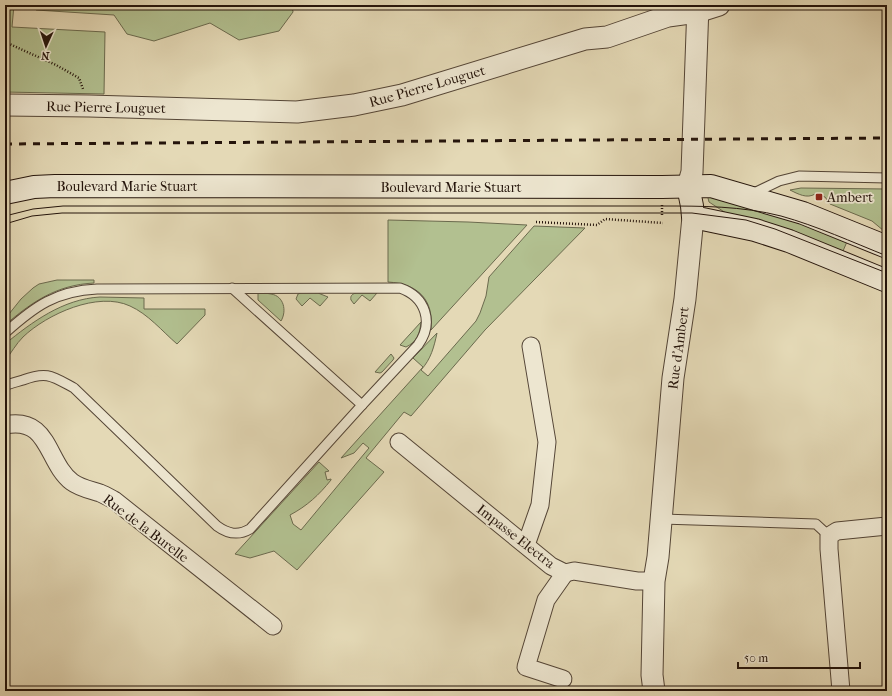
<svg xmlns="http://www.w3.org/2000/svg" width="892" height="696" font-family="'IM FELL French Canon',serif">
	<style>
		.green { fill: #b2c090; stroke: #6b6a4e }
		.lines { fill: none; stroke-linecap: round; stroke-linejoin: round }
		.service-casing { stroke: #544536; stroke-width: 11 }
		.minor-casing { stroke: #544536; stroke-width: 19 }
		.tertiary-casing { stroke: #544536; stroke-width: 23 }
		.secondary-casing { stroke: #24140b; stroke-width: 24 }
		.path { stroke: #24140b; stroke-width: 2.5; stroke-dasharray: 1 2; stroke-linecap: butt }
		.service { stroke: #ede6d0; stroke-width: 9 }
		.minor { stroke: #ede6d0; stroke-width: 17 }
		.tertiary { stroke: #ede6d0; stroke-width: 21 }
		.secondary { stroke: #ede6d0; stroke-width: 22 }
		.tram { stroke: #24140b; stroke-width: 1 }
		.rail { stroke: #24140b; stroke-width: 3; stroke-dasharray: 7 7; stroke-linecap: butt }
		.poi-dot { fill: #8f2418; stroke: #ede6d0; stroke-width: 1.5 }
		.labels { text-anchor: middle; stroke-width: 3.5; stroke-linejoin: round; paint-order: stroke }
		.street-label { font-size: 14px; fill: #24140b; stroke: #ede6d0 }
		.poi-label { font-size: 14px; fill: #24140b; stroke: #ede6d0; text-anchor: start }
	</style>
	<rect width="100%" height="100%" fill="#e4d9b6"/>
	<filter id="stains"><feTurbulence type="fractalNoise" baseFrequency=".005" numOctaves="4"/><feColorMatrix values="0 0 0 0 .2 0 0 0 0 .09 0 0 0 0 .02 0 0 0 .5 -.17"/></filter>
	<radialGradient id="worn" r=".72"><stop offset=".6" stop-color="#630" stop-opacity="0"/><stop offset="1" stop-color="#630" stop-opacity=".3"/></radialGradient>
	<!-- green -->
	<g class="green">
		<path d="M 5,5 L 14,5 L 12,27 L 105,32 L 104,94 L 5,92 Z"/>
		<path d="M 35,5 L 292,5 L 293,12 L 279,31 L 239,40 L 210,23 L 154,41 L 127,34 L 114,15 L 36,10 Z"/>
		<path d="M 801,188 L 887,189 L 887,233 L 884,231 L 872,221 L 830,204 L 825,197 L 815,194 C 807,199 798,194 790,190 Z"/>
		<path d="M 707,194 L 849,237 L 840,258 L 732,217 L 709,202 Z"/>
		<path d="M 388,220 L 468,222 L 527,225 L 431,330 C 434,299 418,284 388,282 Z"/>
		<path d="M 534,226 L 585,228 L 485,330 L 411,416 L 404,412 L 366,458 L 384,472 L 297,570 L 274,551 L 250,558 L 235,554 L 319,462 L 329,471 L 325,472 L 327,480 L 331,479 L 331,480 C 319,495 307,506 290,515 L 293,524 L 301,530 L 369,448 L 363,443 L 354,453 L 341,458 L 423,367 L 413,358 L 437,333 C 434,347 431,359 421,370 L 428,376 L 476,321 L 480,313 L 486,296 L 489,277 Z"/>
		<path d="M 57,280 L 94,280 L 94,283 C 56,285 32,302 5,325 L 5,319 L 21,299 L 33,288 L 39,284 Z"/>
		<path d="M 258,293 C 262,293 266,293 271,294 C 284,296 287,311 281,321 L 258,300 Z"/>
		<path d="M 301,293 L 318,293 L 328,297 L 320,306 L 310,298 L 302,306 L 296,299 L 298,294 Z"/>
		<path d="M 356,293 L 377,293 L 370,301 L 362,295 L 354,304 L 351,300 C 350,296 352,294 356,293 Z"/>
		<path d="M 100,297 L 144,298 L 144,309 L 205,309 L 205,315 L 177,344 C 162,331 148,314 130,306 C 98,291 47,314 23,337 C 16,344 11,353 5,361 L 5,344 C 32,322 63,299 100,297 Z"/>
		<path d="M 421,322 C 420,333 417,342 406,347 L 400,345 Z"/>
		<path d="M 391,354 L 394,358 L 393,360 L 382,372 L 380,373 L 375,372 Z"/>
	</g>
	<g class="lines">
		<defs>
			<g id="service">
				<path d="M 752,194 L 779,181 L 799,176 L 887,178"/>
				<path d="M 232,288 L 362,405"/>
				<path d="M 5,333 C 35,306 56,291 97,289 L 400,288 C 426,297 434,323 418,345 L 362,405 L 250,529 C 238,536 228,534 217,526 L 74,388 C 52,376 47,371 23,380 C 17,382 10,383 5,386"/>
				<path d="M 662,519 L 816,524 L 829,536"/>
			</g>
			<g id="minor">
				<path d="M 5,425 C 50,416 46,462 72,482 C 80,488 91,490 100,493 C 105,495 110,498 114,500 L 273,626"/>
				<path d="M 399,442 L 551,566 L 565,573 L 574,571 L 637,581 L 654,581"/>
				<path d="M 526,545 L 540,505 L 547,442 L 531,346"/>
				<path d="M 563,679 L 526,667 L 546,600 L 565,573"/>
				<path d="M 841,691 L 829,549 L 829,536 L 837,531 L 887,526"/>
			</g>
			<g id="tertiary">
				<path d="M 5,105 L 89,106 L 297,112 L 354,105 L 402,95 L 585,39 L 607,37 L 668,16 L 697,12 L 719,5"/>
				<path d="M 688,186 L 692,172 L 698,5"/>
				<path d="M 654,691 L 652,675 L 654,581 L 658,557 L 673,378 L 685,299 L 693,217"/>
			</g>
			<g id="secondary">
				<path d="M 688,186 L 692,206 L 693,217 L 755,230 L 789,241 L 887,281"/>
				<path d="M 5,193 L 34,187 L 55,186 L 662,187 L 711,186 L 803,213 L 887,247"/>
			</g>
		</defs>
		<!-- service casing -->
		<use href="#service" class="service-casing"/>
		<!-- minor casing -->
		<use href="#minor" class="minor-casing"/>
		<!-- tertiary casing -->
		<use href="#tertiary" class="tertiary-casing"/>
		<!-- secondary casing -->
		<use href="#secondary" class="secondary-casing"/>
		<!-- path -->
		<g class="path">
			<path d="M 5,42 L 56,65 L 79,78 L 83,89"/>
			<path d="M 662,205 L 662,217"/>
			<path d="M 536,222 L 597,225 L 605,219 L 663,223"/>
		</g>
		<!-- service -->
		<use href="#service" class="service"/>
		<!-- minor -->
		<use href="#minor" class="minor"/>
		<!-- tertiary -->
		<use href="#tertiary" class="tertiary"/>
		<!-- secondary -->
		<use href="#secondary" class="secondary"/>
		<!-- tram -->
		<g class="tram">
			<path d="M 5,216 L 33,209 L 63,206 L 662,206 C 702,206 742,206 781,216 C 817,226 852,242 887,256"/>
			<path d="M 5,224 L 32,216 L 62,213 L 692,213 L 746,220 L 775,229 L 887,273"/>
		</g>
		<!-- rail -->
		<path class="rail" d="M 5,144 L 887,138"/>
	</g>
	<!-- markers -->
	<rect class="poi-dot" x="815" y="193" width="8" height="8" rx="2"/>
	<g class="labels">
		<!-- street labels -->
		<g class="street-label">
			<text transform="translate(427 86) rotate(-16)" y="5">Rue Pierre Louguet</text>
			<text transform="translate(106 107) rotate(1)" y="5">Rue Pierre Louguet</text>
			<text x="127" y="191">Boulevard Marie Stuart</text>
			<text x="451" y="192">Boulevard Marie Stuart</text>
			<text transform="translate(678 348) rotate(-82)" y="5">Rue d'Ambert</text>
			<text transform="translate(146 528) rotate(37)" y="5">Rue de la Burelle</text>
			<text transform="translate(516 536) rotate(38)" y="5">Impasse Electra</text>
		</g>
		<!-- poi labels -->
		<g class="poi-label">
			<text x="827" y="202">Ambert</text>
		</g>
	</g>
	<!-- margin -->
	<rect width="892" height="696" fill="none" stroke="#e4d9b6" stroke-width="20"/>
	<rect x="6" y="6" width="880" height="684" fill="none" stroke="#24140b" stroke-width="2"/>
	<rect x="10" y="10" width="872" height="676" fill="none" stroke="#24140b"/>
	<!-- north arrow -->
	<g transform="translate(46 46) rotate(183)" stroke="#ede6d0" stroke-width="3" paint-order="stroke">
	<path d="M0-3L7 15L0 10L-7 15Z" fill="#24140b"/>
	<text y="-6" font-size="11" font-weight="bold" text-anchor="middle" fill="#24140b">N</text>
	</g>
	<!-- scale -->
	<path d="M738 662v6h122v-6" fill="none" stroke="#24140b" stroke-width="2"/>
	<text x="744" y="662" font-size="12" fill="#24140b" stroke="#ede6d0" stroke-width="3" paint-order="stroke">50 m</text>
	<rect width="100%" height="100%" filter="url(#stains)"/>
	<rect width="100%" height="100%" fill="url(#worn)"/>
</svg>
